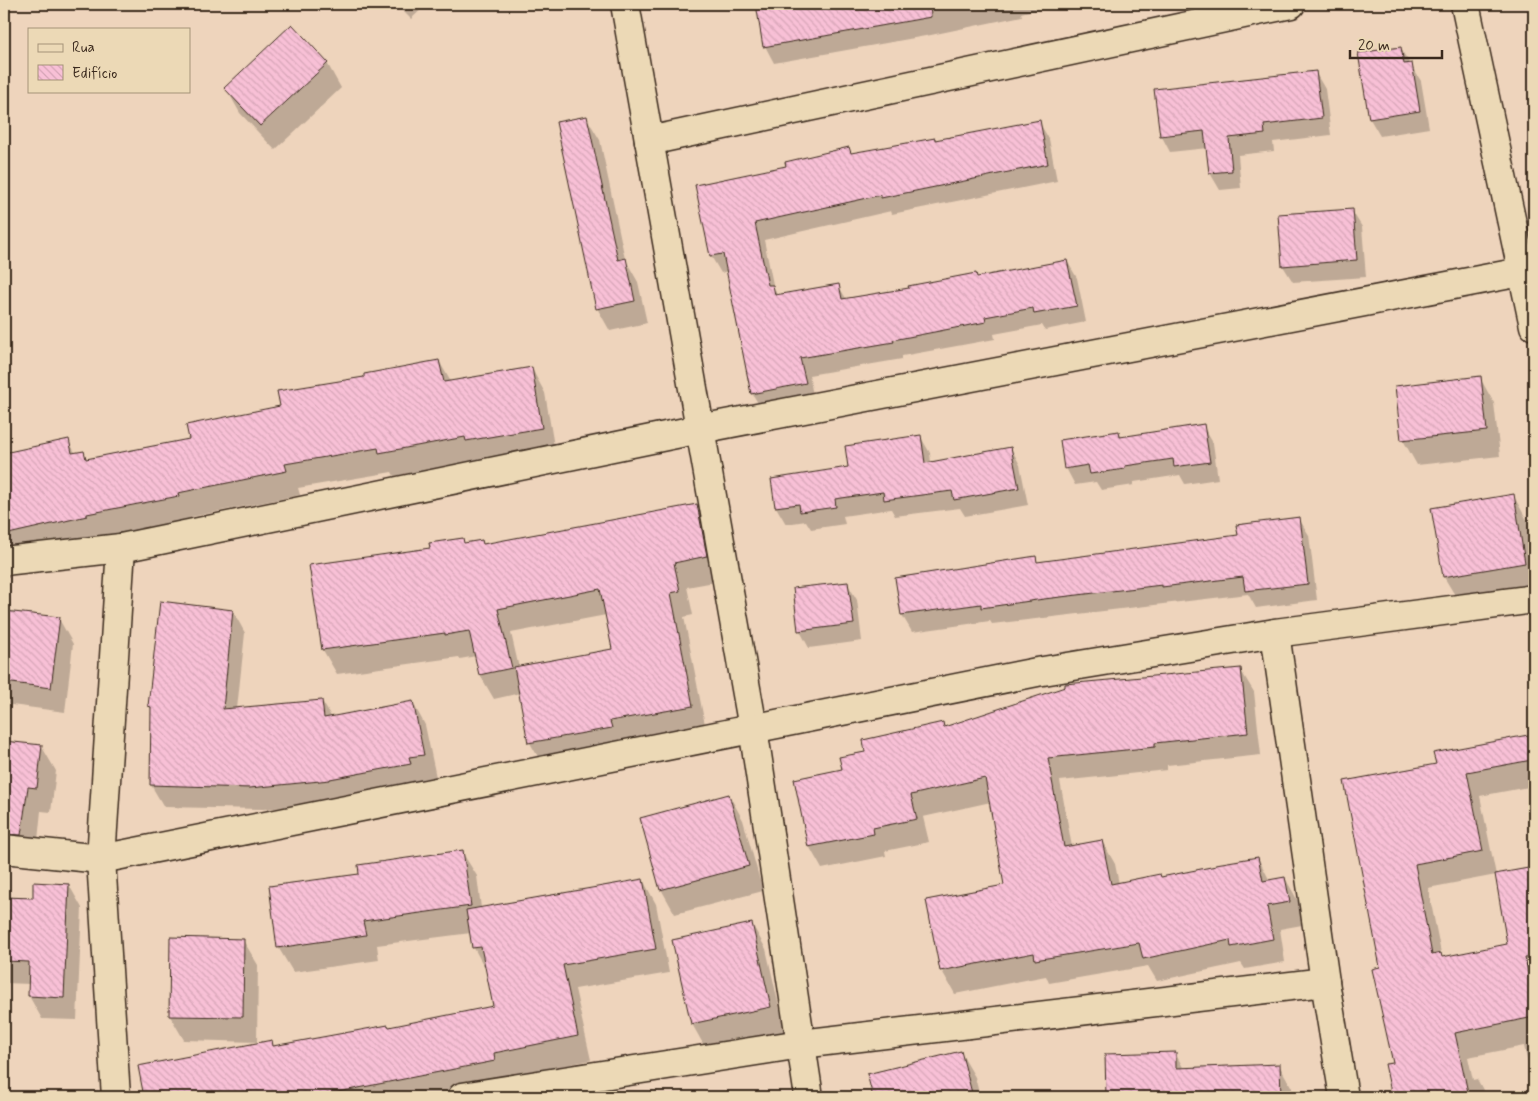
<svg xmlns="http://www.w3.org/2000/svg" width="1538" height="1101" font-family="Mynerve,sans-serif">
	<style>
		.shadow { fill: #0003; fill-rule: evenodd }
		.building { fill: url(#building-back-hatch); stroke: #3b2a1e }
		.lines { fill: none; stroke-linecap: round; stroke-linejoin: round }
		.minor-casing { stroke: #3b2a1e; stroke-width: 31 }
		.tertiary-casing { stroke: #3b2a1e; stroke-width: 31 }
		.minor { stroke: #ecd9b6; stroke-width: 28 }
		.tertiary { stroke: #ecd9b6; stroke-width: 28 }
	</style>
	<defs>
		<pattern id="building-back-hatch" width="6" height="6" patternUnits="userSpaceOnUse" patternTransform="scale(1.25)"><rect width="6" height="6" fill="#f8c0d6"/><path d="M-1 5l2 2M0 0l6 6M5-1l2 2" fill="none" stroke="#d6a5b7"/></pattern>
	</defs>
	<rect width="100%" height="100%" fill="#eed4bc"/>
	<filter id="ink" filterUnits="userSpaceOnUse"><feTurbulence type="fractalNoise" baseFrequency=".02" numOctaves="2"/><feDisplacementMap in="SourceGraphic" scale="10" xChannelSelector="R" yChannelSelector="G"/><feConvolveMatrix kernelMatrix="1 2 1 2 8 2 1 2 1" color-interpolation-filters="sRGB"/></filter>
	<g filter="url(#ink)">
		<!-- shadow -->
		<g class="shadow">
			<path d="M 396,4 L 427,4 L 411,19 Z"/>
			<path d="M 757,4 L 1059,4 L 1021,13 L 1022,16 L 931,35 L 774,63 L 765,46 Z"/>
			<path d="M 1400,48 L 1421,81 L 1429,128 L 1380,136 L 1370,119 L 1360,54 Z"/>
			<path d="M 327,63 L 341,88 L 275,150 L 240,113 L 226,88 Z"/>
			<path d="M 1315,72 L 1325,89 L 1331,135 L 1273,142 L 1274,151 L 1238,155 L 1241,188 L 1220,190 L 1210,173 L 1208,148 L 1170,152 L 1161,135 Z"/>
			<path d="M 586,117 L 600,140 L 625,259 L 638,282 L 647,323 L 610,331 L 597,308 Z"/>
			<path d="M 1039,122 L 1049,139 L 1057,181 L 892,214 L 891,211 L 764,240 L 774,289 L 778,296 L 838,285 L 847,300 L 910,289 L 976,275 L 978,278 L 1067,261 L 1077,278 L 1086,322 L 1045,330 L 1042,325 L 994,334 L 995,339 L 902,356 L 902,359 L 809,375 L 814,400 L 762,410 L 752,393 L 728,271 L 721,273 L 711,256 L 696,186 L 787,167 L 849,148 L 852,154 L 936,142 Z"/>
			<path d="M 1352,211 L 1362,227 L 1366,277 L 1293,282 L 1283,266 Z"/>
			<path d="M 439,361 L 451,382 L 532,369 L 545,393 L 555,452 L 478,461 L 394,476 L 392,472 L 298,488 L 300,495 L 191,517 L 192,520 L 4,562 L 4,479 L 40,471 L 68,440 L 76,454 L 83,452 L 88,460 L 190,440 L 281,407 L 366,378 Z"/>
			<path d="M 1480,378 L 1494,403 L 1500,456 L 1417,465 L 1403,440 L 1396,387 Z"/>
			<path d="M 1203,426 L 1213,443 L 1218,479 L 1185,484 L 1180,475 L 1134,482 L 1134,485 L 1101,490 L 1096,482 L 1075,485 L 1066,468 L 1119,433 L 1122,438 Z"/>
			<path d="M 920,436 L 930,453 L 931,463 L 1011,448 L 1020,465 L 1028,505 L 965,516 L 960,508 L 895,516 L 891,509 L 843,516 L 845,524 L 811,529 L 806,521 L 786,524 L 776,507 L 850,468 Z"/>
			<path d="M 1513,495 L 1527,520 L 1534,562 L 1534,589 L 1459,602 L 1444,577 Z"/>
			<path d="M 696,506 L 710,530 L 720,581 L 687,587 L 693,615 L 684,617 L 706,730 L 544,767 L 530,743 L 520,693 L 494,699 L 480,675 L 476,656 L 460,659 L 459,657 L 337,674 L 323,650 L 311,566 L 431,549 L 462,539 L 465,544 L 484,545 ZM 606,615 L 614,650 L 519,668 L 511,633 Z"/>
			<path d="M 1299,519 L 1309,535 L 1317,600 L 1256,608 L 1248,594 L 992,624 L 990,621 L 912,632 L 902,615 L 897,580 L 1035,558 L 1038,563 L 1239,536 Z"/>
			<path d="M 847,583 L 857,600 L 862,641 L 809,648 L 800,631 L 794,589 Z"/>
			<path d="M 233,611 L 245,633 L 237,709 L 322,701 L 332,718 L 413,703 L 425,725 L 436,777 L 421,779 L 422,786 L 342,802 L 264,809 L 164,807 L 151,785 L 152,711 L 149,706 Z"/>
			<path d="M 4,612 L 59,619 L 73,644 L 65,712 L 4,704 Z"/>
			<path d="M 1240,669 L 1254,692 L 1261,755 L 1167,765 L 1167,770 L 1060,781 L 1072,847 L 1102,841 L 1115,864 L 1119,884 L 1161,879 L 1258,858 L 1270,881 L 1285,878 L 1298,901 L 1302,925 L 1280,929 L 1285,962 L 1245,969 L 1241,963 L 1157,981 L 1148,966 L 1049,983 L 1046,976 L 955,994 L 942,971 L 927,901 L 1006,886 L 991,802 L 923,817 L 929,842 L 885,851 L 886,856 L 822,869 L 809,846 L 843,770 L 867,753 L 942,723 L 945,728 Z"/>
			<path d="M 1527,736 L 1534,749 L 1534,786 L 1480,796 L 1496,875 L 1428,888 L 1442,958 L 1508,945 L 1496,875 L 1534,869 L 1534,1091 L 1524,1046 L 1468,1057 L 1473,1080 L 1477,1079 L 1487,1097 L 1394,1097 L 1387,1065 L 1394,1064 L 1381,968 L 1437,765 Z"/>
			<path d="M 4,742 L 42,747 L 56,771 L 51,812 L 41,811 L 38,840 L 4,836 Z"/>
			<path d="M 729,795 L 743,820 L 763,891 L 675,914 L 661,889 Z"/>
			<path d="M 462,852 L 477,876 L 481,908 L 643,880 L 656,904 L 669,973 L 575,989 L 591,1060 L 506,1077 L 508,1085 L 446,1097 L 145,1097 L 139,1067 L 271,1042 L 274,1047 L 389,1028 L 495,1007 L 487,972 L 474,948 L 471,933 L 377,945 L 379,960 L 293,972 L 278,947 L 360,875 Z"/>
			<path d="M 69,885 L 82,908 L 77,1020 L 42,1019 L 29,996 L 30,984 L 4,983 L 4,898 L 34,899 Z"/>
			<path d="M 752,924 L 766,949 L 785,1032 L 706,1049 L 692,1024 L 673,941 Z"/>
			<path d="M 243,940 L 258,965 L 257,1042 L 184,1040 L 170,1016 Z"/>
			<path d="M 961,1053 L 975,1077 L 980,1097 L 874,1097 L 868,1075 Z"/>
			<path d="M 1175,1053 L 1184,1069 L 1279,1065 L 1292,1088 L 1292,1097 L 1307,1097 L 1107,1097 L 1106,1055 Z"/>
		</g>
		<!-- building -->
		<g class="building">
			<path d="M 756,4 L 930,4 L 931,17 L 763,47 Z"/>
			<path d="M 292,24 L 328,63 L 260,126 L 224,88 Z"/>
			<path d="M 1401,47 L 1404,64 L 1412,63 L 1420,111 L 1369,119 L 1358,53 Z"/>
			<path d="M 1316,71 L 1322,118 L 1264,125 L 1265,134 L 1229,138 L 1232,171 L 1209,173 L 1204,131 L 1160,136 L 1154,89 Z"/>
			<path d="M 587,116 L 618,260 L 626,258 L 635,301 L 596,309 L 556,122 Z"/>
			<path d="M 1040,120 L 1048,164 L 881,198 L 881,195 L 755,223 L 768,285 L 773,285 L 775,295 L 839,284 L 842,299 L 909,288 L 908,286 L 976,273 L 977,277 L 1067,260 L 1077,306 L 1034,314 L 1033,308 L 985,317 L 986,322 L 893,340 L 894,342 L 800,358 L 806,383 L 751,394 L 723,254 L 710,256 L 695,185 L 786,166 L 785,162 L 849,147 L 851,153 L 935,138 L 935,140 Z"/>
			<path d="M 1353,209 L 1357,260 L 1282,266 L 1278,214 Z"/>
			<path d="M 439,360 L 444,382 L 532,367 L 542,428 L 466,441 L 465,437 L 379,453 L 378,448 L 285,464 L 287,471 L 178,493 L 179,496 L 87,514 L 87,516 L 4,535 L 4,453 L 69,439 L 72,453 L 84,451 L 86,459 L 189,439 L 186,425 L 280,406 L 277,391 L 364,377 L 364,374 Z"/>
			<path d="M 1481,376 L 1487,431 L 1401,440 L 1395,386 Z"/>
			<path d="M 1204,424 L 1210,462 L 1174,467 L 1173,459 L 1125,466 L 1125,469 L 1090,474 L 1088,465 L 1064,469 L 1060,440 L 1119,431 L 1120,437 Z"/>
			<path d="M 921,435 L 925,463 L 1011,447 L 1019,488 L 954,500 L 952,491 L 884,500 L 883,492 L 835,499 L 836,507 L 800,512 L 799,504 L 775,507 L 771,479 L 848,467 L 845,446 Z"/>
			<path d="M 1514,494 L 1525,563 L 1443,577 L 1431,508 Z"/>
			<path d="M 697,504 L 707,556 L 674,563 L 680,591 L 671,593 L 693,706 L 610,721 L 612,728 L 528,743 L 514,667 L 612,649 L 600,589 L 498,609 L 512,668 L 479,675 L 469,631 L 445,635 L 445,633 L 322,650 L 309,565 L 430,548 L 429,543 L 463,538 L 464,543 L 482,540 L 483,544 Z"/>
			<path d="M 1300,517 L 1308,584 L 1245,591 L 1243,577 L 1162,587 L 1162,585 L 1044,599 L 981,608 L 981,604 L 901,615 L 895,578 L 1036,556 L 1037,562 L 1238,535 L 1236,525 Z"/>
			<path d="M 848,582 L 854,624 L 798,631 L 793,588 Z"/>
			<path d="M 160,601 L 233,610 L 223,709 L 322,700 L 324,718 L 413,701 L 424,755 L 409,757 L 411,764 L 330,779 L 330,780 L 250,788 L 150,785 L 151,707 L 148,706 Z"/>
			<path d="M 4,611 L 60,617 L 51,688 L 4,682 Z"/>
			<path d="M 1241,668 L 1248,733 L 1155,743 L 1155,747 L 1048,758 L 1064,847 L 1102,840 L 1111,884 L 1160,874 L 1161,877 L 1216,866 L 1216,864 L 1258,857 L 1263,881 L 1285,877 L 1290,902 L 1267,906 L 1273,939 L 1231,947 L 1230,940 L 1143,959 L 1139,943 L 1035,960 L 1034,953 L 940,971 L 926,900 L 1004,885 L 985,778 L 911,795 L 917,819 L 873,828 L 874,834 L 808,847 L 794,779 L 842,769 L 839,757 L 865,752 L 863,740 L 943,722 L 944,727 L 1065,687 L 1065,684 Z"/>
			<path d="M 1528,735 L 1532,760 L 1467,772 L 1483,851 L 1415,864 L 1432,955 L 1441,953 L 1442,957 L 1507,944 L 1495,874 L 1534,867 L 1534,957 L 1525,958 L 1534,1002 L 1534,1017 L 1455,1033 L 1469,1097 L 1392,1097 L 1385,1064 L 1393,1063 L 1372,969 L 1380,967 L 1344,781 L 1436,764 L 1433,753 Z"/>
			<path d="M 4,741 L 42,745 L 37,788 L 28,787 L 21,835 L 4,834 Z"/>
			<path d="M 729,794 L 749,866 L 660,890 L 640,818 Z"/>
			<path d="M 463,850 L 471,906 L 363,921 L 366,935 L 277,948 L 269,886 L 359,874 L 358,865 Z"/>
			<path d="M 643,879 L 656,949 L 563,965 L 578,1036 L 494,1053 L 495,1061 L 313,1097 L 144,1097 L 138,1066 L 272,1040 L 273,1046 L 388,1025 L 389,1027 L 493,1006 L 481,947 L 472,948 L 466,910 Z"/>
			<path d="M 33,882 L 69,884 L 64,998 L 28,996 L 29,962 L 4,961 L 4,897 L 33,898 Z"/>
			<path d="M 752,923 L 771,1007 L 691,1024 L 672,940 Z"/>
			<path d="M 170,937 L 244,939 L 243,1017 L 169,1016 Z"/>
			<path d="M 961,1051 L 973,1097 L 873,1097 L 867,1074 Z"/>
			<path d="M 1176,1052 L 1176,1068 L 1280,1064 L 1281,1097 L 1106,1097 L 1105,1054 Z"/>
		</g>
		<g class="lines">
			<defs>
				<g id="minor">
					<path d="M 625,4 L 753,728 L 809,1097"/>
					<path d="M 649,141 L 1291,4"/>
					<path d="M 4,561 L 121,548 L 700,429 L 1521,272"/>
					<path d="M 1275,633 L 1325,982 L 1344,1097"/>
					<path d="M 4,849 L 101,859 L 1037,672 L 1275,633 L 1534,599"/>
					<path d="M 116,1097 L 101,859 L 121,548"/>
					<path d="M 462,1097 L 801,1044 L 1325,982"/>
				</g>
				<path id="tertiary" d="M 1465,4 L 1534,326"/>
			</defs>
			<!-- minor casing -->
			<use href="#minor" class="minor-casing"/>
			<!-- tertiary casing -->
			<use href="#tertiary" class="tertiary-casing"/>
			<!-- minor -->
			<use href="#minor" class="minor"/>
			<!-- tertiary -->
			<use href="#tertiary" class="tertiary"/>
		</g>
	</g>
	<!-- margin -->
	<rect width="1538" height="1101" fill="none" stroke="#ecd9b6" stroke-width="20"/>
	<rect x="10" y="10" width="1518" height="1081" fill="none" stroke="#3b2a1e" stroke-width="2" filter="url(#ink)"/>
	<!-- legend -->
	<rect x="28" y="28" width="162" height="65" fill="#ecd9b6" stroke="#a59379"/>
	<rect x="38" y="44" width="25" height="8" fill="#ecd9b6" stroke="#a59379"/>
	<text x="72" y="52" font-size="15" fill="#3b2a1e">Rua</text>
	<rect x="38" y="65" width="25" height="15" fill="url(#building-back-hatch)" stroke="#a59379"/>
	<text x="72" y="78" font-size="15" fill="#3b2a1e">Edifício</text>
	<!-- scale -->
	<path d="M1350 50v8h92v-8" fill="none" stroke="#3b2a1e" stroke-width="2.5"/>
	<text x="1358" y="50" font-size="15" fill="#3b2a1e" stroke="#ecd9b6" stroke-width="4" paint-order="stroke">20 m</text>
</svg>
